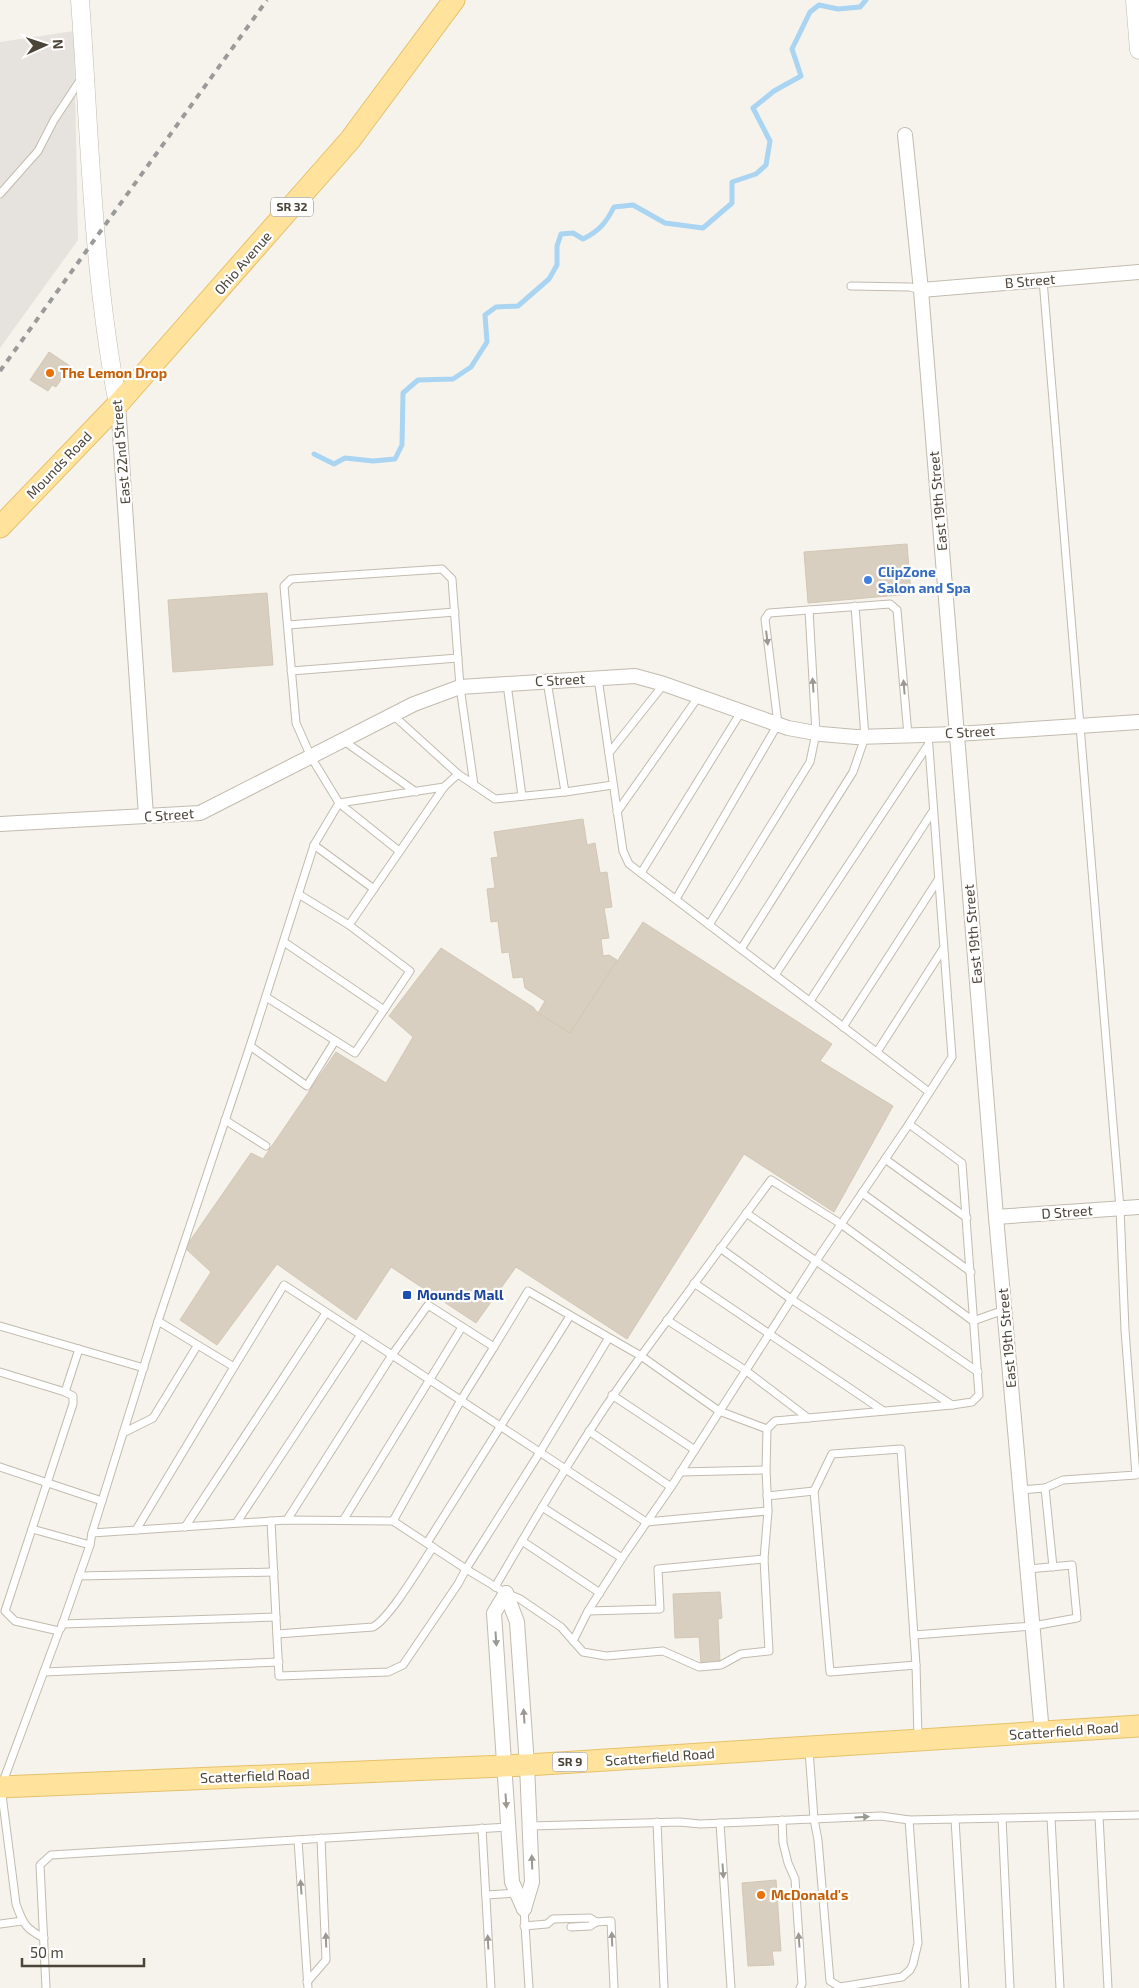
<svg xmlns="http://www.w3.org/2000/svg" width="1139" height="1988" font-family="'Exo 2',sans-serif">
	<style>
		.industrial { fill: #e6e2dd }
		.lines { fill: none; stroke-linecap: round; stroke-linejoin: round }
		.stream { stroke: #a9d4f2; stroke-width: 5 }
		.building { fill: #d8cfc1; stroke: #d3c7b4 }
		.service-casing { stroke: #c2bbae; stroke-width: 9 }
		.minor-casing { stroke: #c2bbae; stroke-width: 16 }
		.tertiary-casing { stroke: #c2bbae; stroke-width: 19 }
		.primary-casing { stroke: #e6c16a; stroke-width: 23 }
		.service { stroke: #fff; stroke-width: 7 }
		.minor { stroke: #fff; stroke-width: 14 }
		.tertiary { stroke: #fff; stroke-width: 18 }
		.primary { stroke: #ffe39c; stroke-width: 21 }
		.rail { stroke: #9a9a9a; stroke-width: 4; stroke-dasharray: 6 6; stroke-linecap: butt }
		.oneway { fill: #9c9892 }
		.food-dot { fill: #e8710a; stroke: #fff; stroke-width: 2 }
		.shop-dot { fill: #3f7fe0; stroke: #fff; stroke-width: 2 }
		.transit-dot { fill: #1a4fb4; stroke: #fff; stroke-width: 2 }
		.labels { text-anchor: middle; stroke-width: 4.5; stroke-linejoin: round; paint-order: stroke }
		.shield { fill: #fff; stroke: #817c74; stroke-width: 1 }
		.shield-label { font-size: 12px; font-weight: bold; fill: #4b4439 }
		.street-label { font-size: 14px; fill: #4b4439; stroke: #fff }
		.food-label { font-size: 14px; font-weight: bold; fill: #c56008; stroke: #fff; text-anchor: start }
		.shop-label { font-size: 14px; font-weight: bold; fill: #366cbe; stroke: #fff; text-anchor: start }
		.transit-label { font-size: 14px; font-weight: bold; fill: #164399; stroke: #fff; text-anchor: start }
	</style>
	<rect width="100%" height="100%" fill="#f6f3ec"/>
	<!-- industrial -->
	<path class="industrial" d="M 74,31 L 78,240 L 0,348 L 0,42 Z"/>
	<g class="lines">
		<!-- stream -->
		<path class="stream" d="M 314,454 L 334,464 L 345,458 L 373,461 L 395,459 L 402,445 L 403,393 L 418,380 L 453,379 L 471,367 L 487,342 L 485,315 L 496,307 L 518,306 L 549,279 L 557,265 L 557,246 L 561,234 L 573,233 L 583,239 C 599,231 606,223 614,207 L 633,205 L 665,223 L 703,228 L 732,203 L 732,182 L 756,174 L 766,165 L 770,141 L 753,108 L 774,91 L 801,76 L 792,49 L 810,12 L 819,5 L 838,9 L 860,7 L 866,0"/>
	</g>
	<!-- building -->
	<g class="building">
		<path d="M 49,352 L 70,366 L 56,387 L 52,385 L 48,391 L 30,380 Z"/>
		<path d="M 907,544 L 911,594 L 808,603 L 804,552 Z"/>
		<path d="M 267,593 L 273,665 L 173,672 L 168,600 Z"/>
		<path d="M 583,819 L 587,845 L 595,843 L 600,873 L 607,872 L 612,907 L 604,908 L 609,938 L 601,939 L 603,956 L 609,955 L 617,960 L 570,1033 L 538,1013 L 545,1001 L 525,988 L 523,977 L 513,978 L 509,952 L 502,953 L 498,921 L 491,922 L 487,889 L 495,888 L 491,858 L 498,857 L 494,832 Z"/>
		<path d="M 643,922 L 832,1044 L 820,1061 L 893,1106 L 834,1212 L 744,1154 L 627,1339 L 516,1267 L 476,1323 L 391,1267 L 356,1320 L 277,1264 L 217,1345 L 180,1320 L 211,1272 L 185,1248 L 251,1153 L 263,1159 L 336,1052 L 386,1083 L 413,1037 L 389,1016 L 441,948 L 533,1007 L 538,1013 L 570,1033 Z"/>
		<path d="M 720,1592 L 722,1618 L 718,1619 L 720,1662 L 701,1663 L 699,1637 L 675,1638 L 673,1594 Z"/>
		<path d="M 776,1880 L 781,1951 L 772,1951 L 774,1965 L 748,1966 L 742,1883 Z"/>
	</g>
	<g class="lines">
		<defs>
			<g id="service">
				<path d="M 0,194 L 38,151 L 54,120 L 81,79"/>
				<path d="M 851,286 L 910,287 L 921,290"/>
				<path d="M 288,625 L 455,612"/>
				<path d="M 291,671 L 458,658"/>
				<path d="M 598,678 L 623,851 L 629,864 L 929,1092"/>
				<path d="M 547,681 L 565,792 L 613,785"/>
				<path d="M 507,684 L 522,796"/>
				<path d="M 393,715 L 458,774"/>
				<path d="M 344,741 L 416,792"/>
				<path d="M 609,753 L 664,684"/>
				<path d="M 339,803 L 444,787"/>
				<path d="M 339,803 L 399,851"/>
				<path d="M 617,812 L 699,696"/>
				<path d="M 314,845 L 374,889"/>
				<path d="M 641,873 L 741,712"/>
				<path d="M 300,895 L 349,925"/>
				<path d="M 676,899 L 778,724 L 765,619 L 769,613 L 890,604 L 897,610 L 908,735"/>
				<path d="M 709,925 L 810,762 L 816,733 L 809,610"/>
				<path d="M 284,942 L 384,1010"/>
				<path d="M 741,949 L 853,772 L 865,737 L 855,606"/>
				<path d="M 775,975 L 928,745"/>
				<path d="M 266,997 L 355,1053 L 410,971 L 349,925 L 444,787 L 458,774 L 495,799 L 565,792"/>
				<path d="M 810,1001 L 933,811"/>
				<path d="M 843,1027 L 938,880"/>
				<path d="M 250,1046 L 307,1086 L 335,1041"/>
				<path d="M 877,1052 L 943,949"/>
				<path d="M 225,1120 L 266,1146"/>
				<path d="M 909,1124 L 962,1163 L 979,1395 L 972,1402 L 952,1405 L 775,1421 L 767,1429 L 766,1470 L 768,1511 L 764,1559 L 769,1651 L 741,1654 L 721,1665 L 699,1667 L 663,1651 L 606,1656 L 583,1652 L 561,1627 L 520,1599 L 506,1593 L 466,1569 L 393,1521 L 287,1520 L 92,1533 L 158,1321 L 234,1367 L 284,1285 L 392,1355 L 428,1305 L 494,1347 L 528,1291 L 641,1356 L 771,1180 L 841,1224 L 973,1321 L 1004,1310"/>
				<path d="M 885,1159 L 967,1218"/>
				<path d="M 862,1193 L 971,1272"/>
				<path d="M 746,1213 L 978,1372"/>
				<path d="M 720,1248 L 791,1299 L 952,1405"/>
				<path d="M 694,1283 L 882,1410"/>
				<path d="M 667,1320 L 745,1370 L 808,1418"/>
				<path d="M 158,1321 L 250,1046 L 314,845 L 339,803 L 311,757 L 296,723 L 284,586 L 291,579 L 442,569 L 452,579 L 460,687 L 474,785"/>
				<path d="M 0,1326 L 144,1368"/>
				<path d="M 0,1372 L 65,1392 L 79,1349"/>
				<path d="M 612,1395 L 695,1450"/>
				<path d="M 589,1431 L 671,1487"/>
				<path d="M 123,1433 L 153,1418 L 197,1346"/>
				<path d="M 0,1467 L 102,1501"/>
				<path d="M 680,1472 L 766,1470"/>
				<path d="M 1045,1488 L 1053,1567"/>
				<path d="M 1020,1490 L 1045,1488 L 1063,1480 L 1136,1475 L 1125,1330 L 1120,1208 L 1043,280"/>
				<path d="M 814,1491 L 832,1454 L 901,1449 L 916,1665"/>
				<path d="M 767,1496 L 814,1491 L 830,1672 L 916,1665 L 918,1738"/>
				<path d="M 542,1507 L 622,1558 L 671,1487 L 816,1261 L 909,1124 L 952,1057 L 928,734"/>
				<path d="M 344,1519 L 462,1327"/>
				<path d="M 287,1520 L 392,1355 L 646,1522 L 768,1511"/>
				<path d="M 271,1521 L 279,1676 L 388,1672 L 403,1665 L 458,1584 L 466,1569 L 540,1452 L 608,1339"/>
				<path d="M 393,1521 L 461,1400 L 494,1347"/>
				<path d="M 237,1522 L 360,1336"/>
				<path d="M 185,1527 L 326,1313"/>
				<path d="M 32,1529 L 90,1545"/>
				<path d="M 136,1530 L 234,1367"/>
				<path d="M 522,1541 L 600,1593"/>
				<path d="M 427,1543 L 570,1316"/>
				<path d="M 79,1576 L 274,1572"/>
				<path d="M 495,1587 C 541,1508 587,1430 641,1356 L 719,1411 L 767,1429"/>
				<path d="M 588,1611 L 622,1558"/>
				<path d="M 62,1624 L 276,1617"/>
				<path d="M 61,1628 L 90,1545 L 92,1533"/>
				<path d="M 277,1634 L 373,1627 C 390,1618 421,1565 433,1547"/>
				<path d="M 914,1635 L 1033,1626 L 1077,1618 L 1072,1565 L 1028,1569"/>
				<path d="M 573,1641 L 588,1611 L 660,1609 L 658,1569 L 764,1559"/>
				<path d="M 44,1672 L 279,1662"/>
				<path d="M 809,1750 L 814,1819 L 818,1840 L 830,1981 L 840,1987 L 902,1977 L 910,1970 L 913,1964 L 918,1943 L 909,1820"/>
				<path d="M 1099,1816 L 1108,1988"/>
				<path d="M 1002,1818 L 1010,1988"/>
				<path d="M 1051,1818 L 1060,1988"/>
				<path d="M 955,1819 L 965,1988"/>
				<path d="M 782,1820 L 783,1843 L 788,1863 L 795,1879 L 802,1984 L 800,1988"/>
				<path d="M 657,1822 L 664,1988"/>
				<path d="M 720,1823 L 731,1988"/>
				<path d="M 530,1826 L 680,1822 L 700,1824 L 881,1816 L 909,1820 L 1139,1815"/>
				<path d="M 482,1828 L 491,1988"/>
				<path d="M 298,1840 L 308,1988"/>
				<path d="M 486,1895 L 516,1893"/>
				<path d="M 524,1909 L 529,1988"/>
				<path d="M 0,1924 L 22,1921"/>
				<path d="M 524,1926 L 547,1924 L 553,1919 L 590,1918 L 596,1922 L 611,1921 L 614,1988"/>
				<path d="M 571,1927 L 590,1926 L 596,1922"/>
				<path d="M 44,1938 C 26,1929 23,1924 16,1904 L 1,1787 L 59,1631 L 15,1621 L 5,1611 L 73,1404 L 73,1396 L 65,1392"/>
				<path d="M 307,1982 L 326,1960 L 321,1838"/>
				<path d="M 46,1988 L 40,1865 L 51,1855 L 508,1827"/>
			</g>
			<g id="minor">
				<path d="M 905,135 L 921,290 L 996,1217 L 1042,1733"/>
				<path d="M 921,290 L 1139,272"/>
				<path d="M 118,404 L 146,816"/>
				<path d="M 0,824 L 200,813 L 414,704 L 460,687 L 635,676 L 664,684 L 788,728 L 821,734 L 856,737 L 957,734 L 1139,722"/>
				<path d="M 996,1217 L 1139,1207"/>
				<path d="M 506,1593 L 494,1613 L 512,1882 L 524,1909"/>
				<path d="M 506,1593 L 517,1622 L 527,1765 L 532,1882 L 524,1909"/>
			</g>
			<g id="tertiary">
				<path d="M 80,0 C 90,135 92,271 118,404"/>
				<path d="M 1135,0 L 1139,50"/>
			</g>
			<g id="primary">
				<path d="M 0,527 L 118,404 L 350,140 L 454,0"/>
				<path d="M 0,1787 L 527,1765 L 1139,1726"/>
			</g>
		</defs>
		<!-- service casing -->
		<use href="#service" class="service-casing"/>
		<!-- minor casing -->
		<use href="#minor" class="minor-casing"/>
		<!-- tertiary casing -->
		<use href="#tertiary" class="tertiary-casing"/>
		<!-- primary casing -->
		<use href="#primary" class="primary-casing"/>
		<!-- service -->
		<use href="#service" class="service"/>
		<!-- minor -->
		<use href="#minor" class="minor"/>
		<!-- tertiary -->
		<use href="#tertiary" class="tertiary"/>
		<!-- primary -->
		<use href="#primary" class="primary"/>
		<!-- rail -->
		<path class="rail" d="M 0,371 L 267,0"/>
	</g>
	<!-- one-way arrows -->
	<defs><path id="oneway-solid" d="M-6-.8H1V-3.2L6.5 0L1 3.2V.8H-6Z" transform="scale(1.25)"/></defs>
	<g class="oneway">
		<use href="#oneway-solid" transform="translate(767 638) rotate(83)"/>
		<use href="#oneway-solid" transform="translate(813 685) rotate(-94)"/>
		<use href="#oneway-solid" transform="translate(904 687) rotate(-95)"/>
		<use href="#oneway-solid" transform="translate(496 1639) rotate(86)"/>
		<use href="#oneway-solid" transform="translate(524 1716) rotate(-94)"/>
		<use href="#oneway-solid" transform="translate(506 1801) rotate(86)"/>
		<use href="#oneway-solid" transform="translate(862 1817) rotate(-3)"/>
		<use href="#oneway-solid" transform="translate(532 1862) rotate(-92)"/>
		<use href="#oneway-solid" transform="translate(723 1871) rotate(86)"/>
		<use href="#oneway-solid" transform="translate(301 1887) rotate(-94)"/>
		<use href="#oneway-solid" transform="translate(612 1939) rotate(-92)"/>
		<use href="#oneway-solid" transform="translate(326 1940) rotate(-92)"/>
		<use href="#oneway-solid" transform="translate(799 1940) rotate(-94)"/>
		<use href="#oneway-solid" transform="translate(488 1942) rotate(-93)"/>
	</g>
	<!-- markers -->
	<g class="food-dot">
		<circle cx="50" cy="373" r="5"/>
		<circle cx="761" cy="1895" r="5"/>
	</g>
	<circle class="shop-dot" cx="868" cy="580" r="5"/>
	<rect class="transit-dot" x="402" y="1290" width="10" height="10" rx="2.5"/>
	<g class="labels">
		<!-- shield labels -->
		<g class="shield">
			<rect x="271" y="197.5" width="42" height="19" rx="4"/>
			<rect x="552.5" y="1752.5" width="35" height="19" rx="4"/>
		</g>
		<g class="shield-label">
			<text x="292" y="211">SR 32</text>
			<text x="570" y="1766">SR 9</text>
		</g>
		<!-- street labels -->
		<g class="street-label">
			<text transform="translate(243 263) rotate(-49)" y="5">Ohio Avenue</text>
			<text transform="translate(1030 281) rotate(-5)" y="5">B Street</text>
			<text transform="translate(121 452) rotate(-95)" y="5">East 22nd Street</text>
			<text transform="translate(59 465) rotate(-46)" y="5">Mounds Road</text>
			<text transform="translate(938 501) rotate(-95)" y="5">East 19th Street</text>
			<text transform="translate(560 680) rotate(-3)" y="5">C Street</text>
			<text transform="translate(970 732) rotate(-3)" y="5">C Street</text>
			<text transform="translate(169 815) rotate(-4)" y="5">C Street</text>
			<text transform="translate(973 934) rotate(-95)" y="5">East 19th Street</text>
			<text transform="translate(1067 1212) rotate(-4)" y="5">D Street</text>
			<text transform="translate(1007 1338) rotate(-95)" y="5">East 19th Street</text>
			<text transform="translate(1064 1731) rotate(-4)" y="5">Scatterfield Road</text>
			<text transform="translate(660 1757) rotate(-4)" y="5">Scatterfield Road</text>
			<text transform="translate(255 1776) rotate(-2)" y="5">Scatterfield Road</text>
		</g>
		<!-- food labels -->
		<g class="food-label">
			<text x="60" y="378">The Lemon Drop</text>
			<text x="771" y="1900">McDonald's</text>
		</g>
		<!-- shop labels -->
		<g class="shop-label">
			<text x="878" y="577">ClipZone<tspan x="878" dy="16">Salon and Spa</tspan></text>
		</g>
		<!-- transit labels -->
		<g class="transit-label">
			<text x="417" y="1300">Mounds Mall</text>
		</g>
	</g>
	<!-- north arrow -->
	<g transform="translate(45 45) rotate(87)" stroke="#ffffff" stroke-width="4" paint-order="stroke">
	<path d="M0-4L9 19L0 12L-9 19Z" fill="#4b4439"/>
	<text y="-8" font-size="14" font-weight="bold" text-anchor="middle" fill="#4b4439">N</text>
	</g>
	<!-- scale -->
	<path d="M22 1958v8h122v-8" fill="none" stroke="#4b4439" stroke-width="2.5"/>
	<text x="30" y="1958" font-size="15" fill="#4b4439" stroke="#ffffff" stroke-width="4" paint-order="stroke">50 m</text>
</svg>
